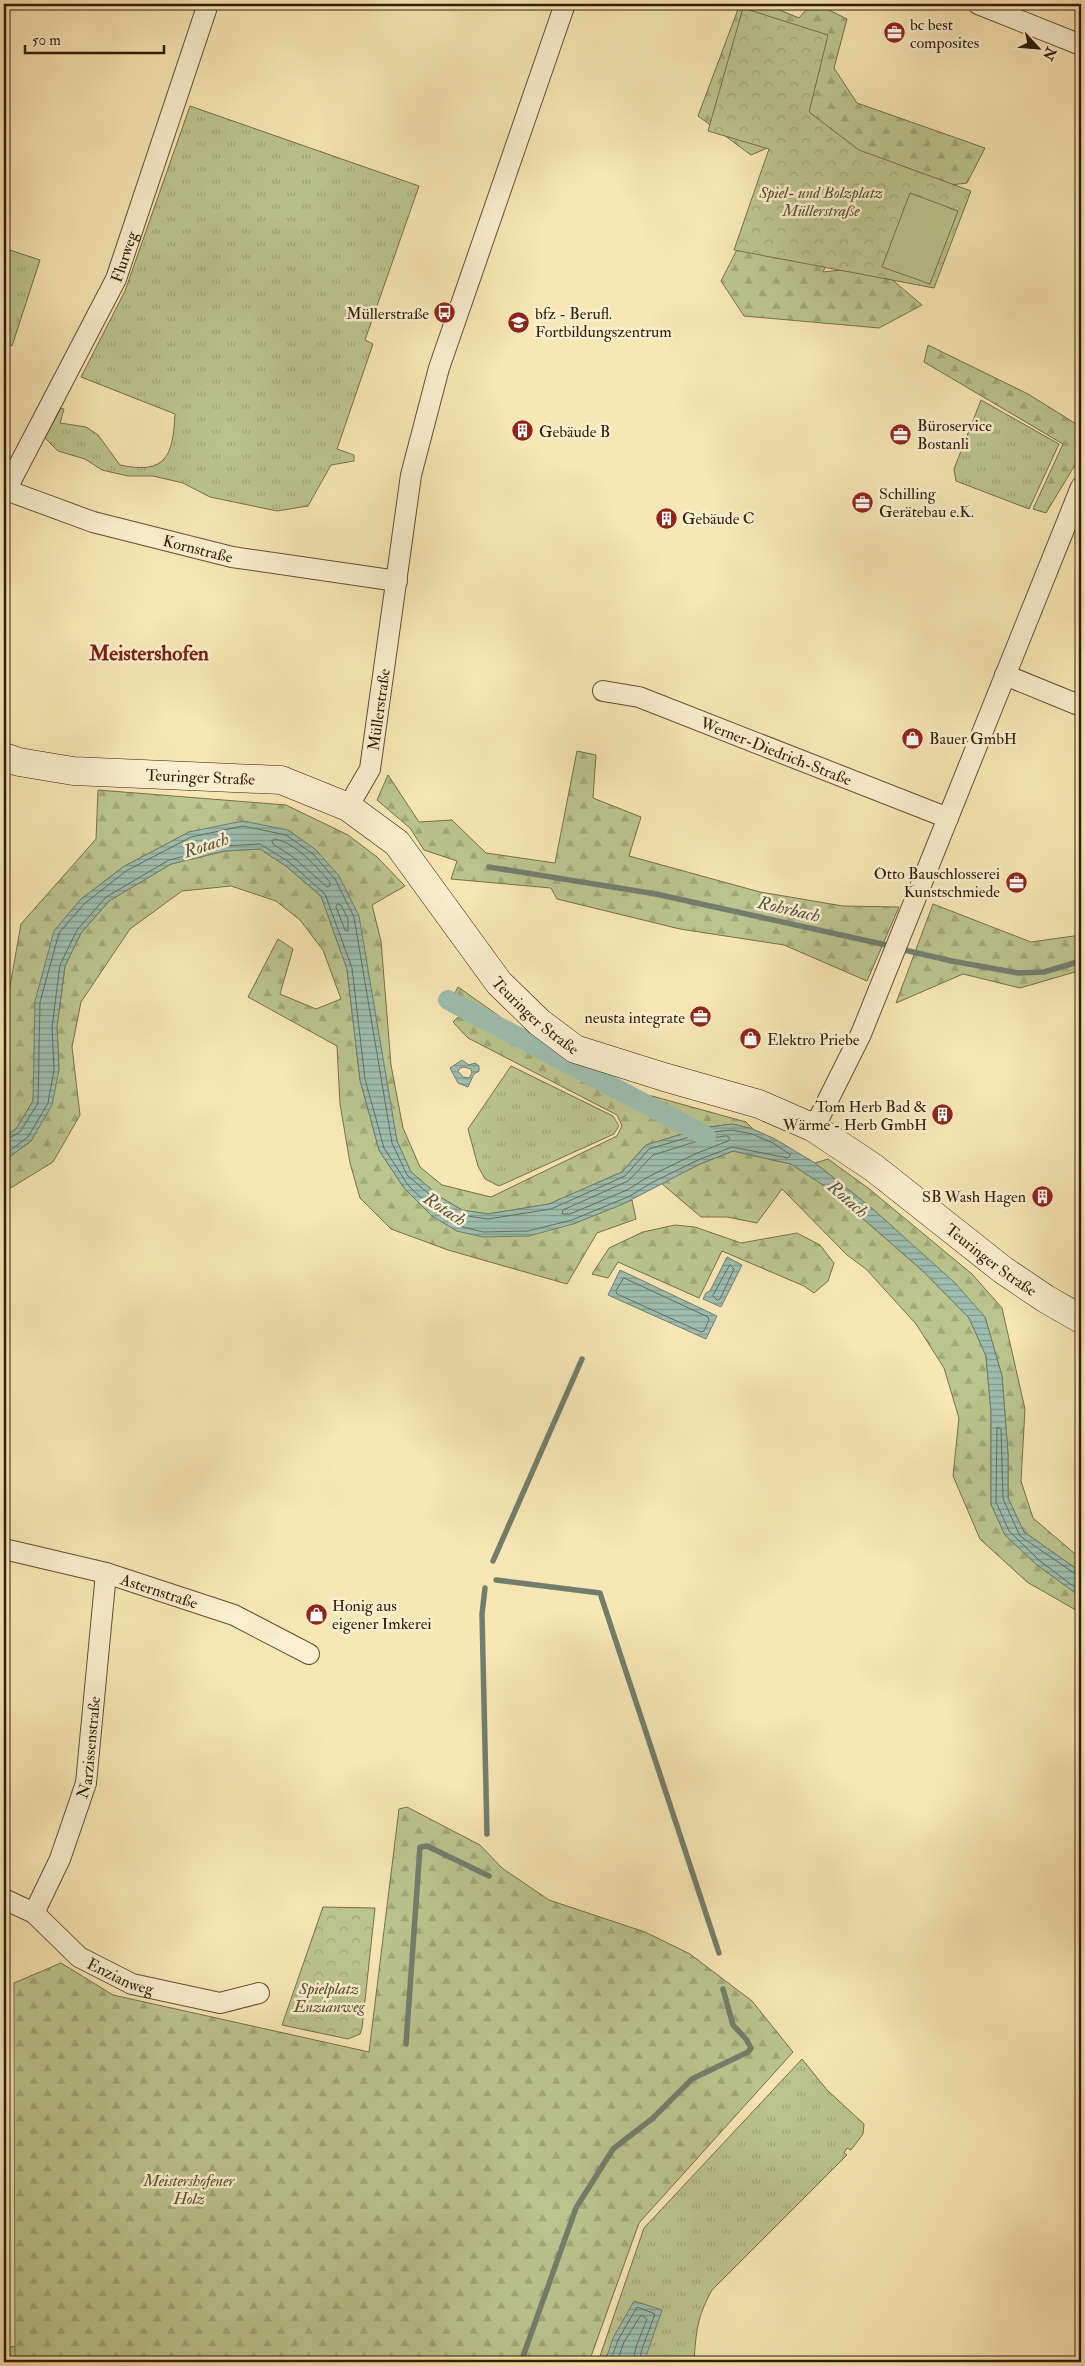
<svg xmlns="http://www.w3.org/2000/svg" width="1085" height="2366" font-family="'IM FELL Double Pica',serif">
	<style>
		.grass { fill: url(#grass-tufts); stroke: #767049 }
		.forest { fill: url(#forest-firs); stroke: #767049 }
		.park { fill: url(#park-crowns); stroke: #767049 }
		.pitch { fill: #bbc58e; stroke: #767049 }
		.water { fill: url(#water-rules); stroke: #727e6c; fill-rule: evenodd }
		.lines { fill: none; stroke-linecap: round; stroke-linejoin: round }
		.shore { stroke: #676e5a; stroke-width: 1 }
		.stream { stroke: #727e6c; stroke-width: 5.5 }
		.canal { stroke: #9dbfb1; stroke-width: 20 }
		.street-casing { stroke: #624f30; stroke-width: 22 }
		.secondary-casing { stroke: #311c04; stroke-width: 29 }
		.street { stroke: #faefce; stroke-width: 20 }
		.secondary { stroke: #faefce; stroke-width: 28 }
		.labels { text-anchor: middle; stroke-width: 5; stroke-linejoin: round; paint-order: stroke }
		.poi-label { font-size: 16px; fill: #311c04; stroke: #faefce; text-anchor: start }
		.park-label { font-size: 16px; font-style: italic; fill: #5a4f2d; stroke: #faefce }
		.street-label { font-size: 16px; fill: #311c04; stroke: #faefce }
		.water-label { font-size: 18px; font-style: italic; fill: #575541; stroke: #faefce }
		.district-label { font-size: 21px; font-weight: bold; fill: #7a1f14; stroke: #faefce }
	</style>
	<defs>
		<pattern id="grass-tufts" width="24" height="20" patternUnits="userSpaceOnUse" patternTransform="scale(1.25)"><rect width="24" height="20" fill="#bbc58e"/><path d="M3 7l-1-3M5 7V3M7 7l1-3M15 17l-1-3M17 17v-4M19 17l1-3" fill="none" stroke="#a1a979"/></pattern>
		<pattern id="forest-firs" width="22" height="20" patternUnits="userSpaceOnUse" patternTransform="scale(1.25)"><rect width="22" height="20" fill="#bbc58e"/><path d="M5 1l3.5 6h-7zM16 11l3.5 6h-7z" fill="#a1a979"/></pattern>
		<pattern id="park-crowns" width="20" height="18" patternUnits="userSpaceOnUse" patternTransform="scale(1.25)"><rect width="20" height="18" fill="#bbc58e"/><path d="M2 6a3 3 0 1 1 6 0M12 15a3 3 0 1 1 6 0" fill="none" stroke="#a1a979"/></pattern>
		<pattern id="water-rules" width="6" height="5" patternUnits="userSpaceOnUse" patternTransform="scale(1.25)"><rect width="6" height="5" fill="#9dbfb1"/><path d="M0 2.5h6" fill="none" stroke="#819a8e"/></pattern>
	</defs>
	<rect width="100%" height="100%" fill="#f7e7b4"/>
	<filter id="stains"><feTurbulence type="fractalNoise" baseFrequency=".004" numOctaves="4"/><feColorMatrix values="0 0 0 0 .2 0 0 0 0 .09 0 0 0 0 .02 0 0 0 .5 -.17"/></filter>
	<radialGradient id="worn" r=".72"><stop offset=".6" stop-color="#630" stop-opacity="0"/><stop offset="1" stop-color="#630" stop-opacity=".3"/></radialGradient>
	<!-- grass -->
	<g class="grass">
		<path d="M 190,106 L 419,186 L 365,340 L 373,344 L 337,449 L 354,455 L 354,461 L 331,465 L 308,506 L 277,511 L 210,497 L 183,483 L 153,476 L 128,476 L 102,470 L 85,459 L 58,451 L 45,438 L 61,408 L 64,409 L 60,423 L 86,427 L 98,435 L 120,465 C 166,475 173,456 175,414 L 81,377 L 125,291 Z"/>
		<path d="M 4,248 L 40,260 L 12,346 L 4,343 Z"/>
		<path d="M 981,400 L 1059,444 L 1029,509 L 956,481 L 954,469 Z"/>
		<path d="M 511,1066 L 613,1116 L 619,1126 L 614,1134 L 499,1186 L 485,1179 L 478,1166 L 468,1129 Z"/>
		<path d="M 802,2059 L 827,2090 L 864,2124 L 863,2134 L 851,2150 L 847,2148 L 844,2153 L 847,2155 L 712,2290 C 697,2317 696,2332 694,2362 L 598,2362 L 644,2228 Z"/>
		<path d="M 16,2346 L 16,2362 L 4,2362 L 4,2348 Z"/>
	</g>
	<!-- forest -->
	<g class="forest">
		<path d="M 740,4 L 765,4 L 799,18 L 811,4 L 817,4 L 847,19 L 834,68 L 857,103 L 985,148 L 967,183 L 909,190 L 853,204 L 823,272 L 876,266 L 922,305 L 879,328 L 744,316 L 721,281 L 795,136 L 751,155 L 698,116 Z"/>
		<path d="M 928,345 L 1028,394 L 1081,427 L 1081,455 L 1046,513 L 1033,509 L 1063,444 L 924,362 Z"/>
		<path d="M 577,751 L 596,755 L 593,798 L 641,817 L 629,856 L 760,892 L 843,906 L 899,907 L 867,981 L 784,945 L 680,929 L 557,899 L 551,888 L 451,879 L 457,861 L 424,850 L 410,828 L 377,800 L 388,775 L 419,822 L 452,820 L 486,853 L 555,863 Z"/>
		<path d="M 98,790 L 286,805 L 348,835 L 377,857 L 405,886 L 372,905 L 381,941 L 391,1065 L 403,1128 L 420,1167 L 442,1185 L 491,1197 L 617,1136 L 622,1126 L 617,1115 L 468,1038 L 453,1022 L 463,1012 L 454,995 L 458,987 L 536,1042 L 540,1052 L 622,1095 L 652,1096 L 746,1122 L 753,1129 L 732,1124 L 702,1128 L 646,1145 L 622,1172 L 549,1204 L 488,1214 L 462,1210 L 440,1197 L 411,1172 L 397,1141 L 385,1081 L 316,850 L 189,832 L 123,867 L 80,900 L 35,1071 L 33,1101 L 16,1129 L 4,1137 L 4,1113 L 8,1111 L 4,1020 L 21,924 L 96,839 Z"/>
		<path d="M 260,849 L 286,866 L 321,896 L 347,969 L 360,1080 L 379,1150 L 404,1188 L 432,1216 L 457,1231 L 573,1224 L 632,1200 L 636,1219 L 597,1233 L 567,1284 L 448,1250 L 391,1229 L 360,1198 L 350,1163 L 340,1104 L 337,1046 L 248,997 L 278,939 L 293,949 L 280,994 L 316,1009 L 341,999 L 323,950 L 300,920 L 276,901 L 231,886 L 182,891 L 130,929 L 81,1002 L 72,1047 L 80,1115 L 53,1162 L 4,1192 L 4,1161 L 31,1141 L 59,1070 L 57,1027 L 65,966 L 81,933 L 109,901 L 171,864 L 225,851 Z"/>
		<path d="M 933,904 L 1031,942 L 1081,935 L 1081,975 L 1075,972 L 1020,988 L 963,974 L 896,1003 Z"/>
		<path d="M 733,1151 L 791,1164 L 829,1189 L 924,1272 L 969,1318 L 986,1356 L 991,1412 L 991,1504 L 1005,1535 L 1037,1565 L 1081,1597 L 1081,1613 L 1027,1582 L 980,1539 L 953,1476 L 959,1418 L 944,1368 L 916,1324 L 866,1269 L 847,1255 L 782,1189 L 757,1223 L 727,1217 L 701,1217 L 661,1183 L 700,1164 Z"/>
		<path d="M 828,1159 L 868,1188 L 972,1274 L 1002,1308 L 1025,1409 L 1021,1481 L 1033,1518 L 1081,1559 L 1081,1572 L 1024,1532 L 1008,1498 L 1008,1454 L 1002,1376 L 985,1317 L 874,1210 L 815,1163 Z"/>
		<path d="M 675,1225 L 695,1227 L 741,1243 L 797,1233 L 820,1245 L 834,1263 L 828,1281 L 814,1293 L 804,1286 L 722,1251 L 699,1298 L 618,1262 L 608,1278 L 592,1274 L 609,1248 L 643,1232 Z"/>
		<path d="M 407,1807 L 480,1845 L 502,1868 L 549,1900 L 645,1932 L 690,1954 L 752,2001 L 793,2052 L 639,2223 L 589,2362 L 15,2362 L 14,1983 L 61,1963 L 113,1995 L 369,2052 L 399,1809 Z"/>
	</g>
	<!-- park -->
	<g class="park">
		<path d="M 743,8 L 828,35 L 809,112 L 859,150 L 971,191 L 934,288 L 734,250 L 769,149 L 708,131 Z"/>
		<path d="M 323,1907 L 375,1908 L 362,2028 L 360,2034 L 348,2039 L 282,2025 Z"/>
	</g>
	<!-- pitch -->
	<path class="pitch" d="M 910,193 L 958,211 L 930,284 L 882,267 Z"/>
	<!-- water -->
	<g class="water">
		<path d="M 243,821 L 288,830 L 316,850 L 339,876 L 359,916 L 397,1141 L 411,1172 L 440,1197 L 462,1210 L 488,1214 L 549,1204 L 622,1172 L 646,1145 L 702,1128 L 732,1124 L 753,1129 L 775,1139 L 815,1163 L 874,1210 L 955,1283 L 985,1317 L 1002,1376 L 1008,1454 L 1008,1498 L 1024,1532 L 1081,1572 L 1081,1597 L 1037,1565 L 1005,1535 L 991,1504 L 991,1412 L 986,1356 L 969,1318 L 924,1272 L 829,1189 L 791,1164 L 733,1151 L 700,1164 L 623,1204 L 573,1224 L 529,1236 L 483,1237 L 457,1231 L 432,1216 L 404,1188 L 379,1150 L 360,1080 L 347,969 L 321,896 L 286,866 L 260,849 L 225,851 L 171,864 L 109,901 L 81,933 L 65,966 L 57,1027 L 59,1070 L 52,1105 L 31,1141 L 4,1161 L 4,1137 L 16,1129 L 33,1101 L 35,1001 L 54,931 L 80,900 L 123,867 L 189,832 Z"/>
		<path d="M 462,1060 L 469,1065 L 475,1063 L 479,1066 L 479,1071 L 474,1074 L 468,1087 L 458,1083 L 450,1068 ZM 464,1067 L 471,1069 L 472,1073 L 469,1078 L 463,1077 L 458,1071 L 460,1068 Z"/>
		<path d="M 727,1257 L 742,1265 L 721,1307 L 703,1299 L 706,1293 L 710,1291 Z"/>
		<path d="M 620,1270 L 717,1316 L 706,1339 L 608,1295 Z"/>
		<path d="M 634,2301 L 662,2310 L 644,2362 L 605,2362 L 613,2338 Z"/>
	</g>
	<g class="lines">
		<!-- shore -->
		<g class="shore">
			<path d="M 275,839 C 298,844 315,866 330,882 L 330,886 L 327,887 L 293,857 L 273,844 L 272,841 Z"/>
			<path d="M 338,904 L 341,905 L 348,919 L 348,931 L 345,930 L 336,907 Z"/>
			<path d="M 727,1136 L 730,1138 L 728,1141 L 695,1154 L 648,1177 L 627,1190 L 570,1214 L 562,1214 L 563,1210 L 628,1181 L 653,1155 L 704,1139 Z"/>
			<path d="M 4,1141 L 20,1132 L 38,1103 L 40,1002 L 59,933 L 84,904 L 126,871 L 191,837 L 243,826 L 286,835 L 313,854 L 335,879 L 354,917 L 392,1143 L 407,1175 L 437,1201 L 461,1215 L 488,1219 L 551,1209 L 625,1176 L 649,1149 L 703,1133 L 732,1130 L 752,1134 L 773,1143 L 791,1155 L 788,1158 L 732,1147 L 698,1160 L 651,1183 L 630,1196 L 572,1220 L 528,1231 L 483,1232 L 459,1226 L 436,1212 L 408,1185 L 384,1148 L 365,1079 L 352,968 L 325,894 L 289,862 L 260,844 L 224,846 L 169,860 L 106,897 L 77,930 L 60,965 L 52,1027 L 54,1070 L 48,1103 L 28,1137 L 4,1155"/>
			<path d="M 730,1265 L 734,1269 L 720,1299 L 717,1300 L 713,1296 Z"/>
			<path d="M 624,1278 L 708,1317 L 709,1320 L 704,1331 L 701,1332 L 617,1294 L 616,1291 Z"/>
			<path d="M 1081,1576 L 1077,1575 L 1020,1536 L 1003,1499 L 1001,1429 L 997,1427 L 996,1502 L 1009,1531 L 1040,1561 L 1081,1592"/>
			<path d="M 610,2362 L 618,2340 L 637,2307 L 655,2314 L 642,2349 L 639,2362"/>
			<path d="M 617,2362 L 624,2342 L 641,2315 L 647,2319 L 636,2347 L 633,2362"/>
		</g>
		<!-- stream -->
		<g class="stream">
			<path d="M 489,867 L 656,894 L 891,946"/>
			<path d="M 900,949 L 952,961 L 1018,973 L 1044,972 L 1081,961"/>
			<path d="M 493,1561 L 582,1359"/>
			<path d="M 496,1580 L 600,1593 C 640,1713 680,1833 719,1953"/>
			<path d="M 485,1588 L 482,1614 L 487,1834"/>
			<path d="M 406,2044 L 420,1847 L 427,1846 L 489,1876"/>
			<path d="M 521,2362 L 576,2208 L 613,2149 L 653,2118 L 692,2079 L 748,2052 L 751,2048 L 746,2039 L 733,2025 L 723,1989"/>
		</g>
		<!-- canal -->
		<path class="canal" d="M 448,1000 L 706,1136"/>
		<defs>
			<g id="street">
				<path d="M 978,4 L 1081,45"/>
				<path id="s1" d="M 6,490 L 93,522 L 232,557 L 397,581"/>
				<path id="s2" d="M 4,494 L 116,279 L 208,4"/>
				<path d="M 1005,675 L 1081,706"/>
				<path id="s3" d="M 603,691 L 639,697 L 948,818"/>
				<path id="s4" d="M 348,807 L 370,769 L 411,475 L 439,368 L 565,4"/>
				<path d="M 814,1128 L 861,1034 L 1081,487"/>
				<path id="s5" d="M 4,1549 L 106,1573 L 234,1615 L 309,1654"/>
				<path id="s6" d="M 4,1899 L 34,1913 L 79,1957 L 132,1984 L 220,2003 L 259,1993"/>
				<path id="s7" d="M 34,1913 L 60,1859 L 86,1783 L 106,1573"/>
			</g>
			<g id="secondary">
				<path id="s8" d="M 4,757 L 19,762 L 73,771 L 281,780 L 348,807 L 397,843 L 499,983 L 539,1022 L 575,1049 L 664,1077 L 759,1104 L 814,1128 L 874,1168 L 1003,1270 L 1046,1299 L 1081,1319"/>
			</g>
		</defs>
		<!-- street casing -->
		<use href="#street" class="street-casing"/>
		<!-- secondary casing -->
		<use href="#secondary" class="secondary-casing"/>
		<!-- street -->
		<use href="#street" class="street"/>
		<!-- secondary -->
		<use href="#secondary" class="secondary"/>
	</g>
	<!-- icons -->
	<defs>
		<symbol id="office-disc" viewBox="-11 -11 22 22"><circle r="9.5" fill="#8f2418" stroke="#faefce"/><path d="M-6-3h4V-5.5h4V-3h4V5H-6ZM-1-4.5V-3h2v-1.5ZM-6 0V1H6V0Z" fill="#fff"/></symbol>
		<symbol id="bus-disc" viewBox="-11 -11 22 22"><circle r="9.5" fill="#8f2418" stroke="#faefce"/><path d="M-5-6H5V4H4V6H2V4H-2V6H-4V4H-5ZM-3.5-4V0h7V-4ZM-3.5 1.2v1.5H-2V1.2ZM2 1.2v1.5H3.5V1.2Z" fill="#fff"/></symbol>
		<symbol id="school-disc" viewBox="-11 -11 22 22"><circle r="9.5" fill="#8f2418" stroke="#faefce"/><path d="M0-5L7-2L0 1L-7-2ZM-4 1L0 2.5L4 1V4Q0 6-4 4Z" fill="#fff"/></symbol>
		<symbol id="building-disc" viewBox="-11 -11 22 22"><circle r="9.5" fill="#8f2418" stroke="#faefce"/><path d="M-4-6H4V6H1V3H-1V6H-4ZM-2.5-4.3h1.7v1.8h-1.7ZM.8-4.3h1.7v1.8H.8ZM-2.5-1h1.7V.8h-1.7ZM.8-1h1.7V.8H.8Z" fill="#fff"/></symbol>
		<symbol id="shop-disc" viewBox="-11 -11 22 22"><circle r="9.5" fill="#8f2418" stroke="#faefce"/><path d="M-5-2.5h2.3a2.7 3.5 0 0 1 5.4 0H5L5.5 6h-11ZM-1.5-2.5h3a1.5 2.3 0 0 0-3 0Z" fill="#fff"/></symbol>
	</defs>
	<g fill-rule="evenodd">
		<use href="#office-disc" x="882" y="20" width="25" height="25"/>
		<use href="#bus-disc" x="432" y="300" width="25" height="25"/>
		<use href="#school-disc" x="506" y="310" width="25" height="25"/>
		<use href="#building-disc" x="510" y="418" width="25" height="25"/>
		<use href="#office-disc" x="888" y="422" width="25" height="25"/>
		<use href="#office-disc" x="850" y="490" width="25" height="25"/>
		<use href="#building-disc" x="654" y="506" width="25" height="25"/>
		<use href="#shop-disc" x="900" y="726" width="25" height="25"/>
		<use href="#office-disc" x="1004" y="870" width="25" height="25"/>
		<use href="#office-disc" x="688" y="1004" width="25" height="25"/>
		<use href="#shop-disc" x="738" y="1026" width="25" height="25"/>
		<use href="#building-disc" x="930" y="1102" width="25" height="25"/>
		<use href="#building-disc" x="1030" y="1184" width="25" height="25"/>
		<use href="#shop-disc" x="304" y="1602" width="25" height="25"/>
	</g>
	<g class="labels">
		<!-- poi labels -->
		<g class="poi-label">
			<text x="910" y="30">bc best<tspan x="910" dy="18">composites</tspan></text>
			<text x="429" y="319" text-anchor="end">Müllerstraße</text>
			<text x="535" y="319">bfz - Berufl.<tspan x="535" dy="18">Fortbildungszentrum</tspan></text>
			<text x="917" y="431">Büroservice<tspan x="917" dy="18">Bostanli</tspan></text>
			<text x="539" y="437">Gebäude B</text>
			<text x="879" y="499">Schilling<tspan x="879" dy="18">Gerätebau e.K.</tspan></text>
			<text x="682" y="524">Gebäude C</text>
			<text x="929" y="744">Bauer GmbH</text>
			<text x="1000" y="879" text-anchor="end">Otto Bauschlosserei<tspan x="1000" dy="18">Kunstschmiede</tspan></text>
			<text x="685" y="1023" text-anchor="end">neusta integrate</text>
			<text x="767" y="1045">Elektro Priebe</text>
			<text x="927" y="1112" text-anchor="end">Tom Herb Bad &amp;<tspan x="927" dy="18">Wärme - Herb GmbH</tspan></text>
			<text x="1026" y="1202" text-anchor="end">SB Wash Hagen</text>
			<text x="332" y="1611">Honig aus<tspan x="332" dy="18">eigener Imkerei</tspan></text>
		</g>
		<!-- park labels -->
		<g class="park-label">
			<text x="821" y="198">Spiel- und Bolzplatz<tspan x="821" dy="18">Müllerstraße</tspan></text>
			<text x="329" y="1994">Spielplatz<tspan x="329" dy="18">Enzianweg</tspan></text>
			<text x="189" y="2186">Meistershofener<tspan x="189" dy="18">Holz</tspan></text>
		</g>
		<!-- street labels -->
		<g class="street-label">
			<text dy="6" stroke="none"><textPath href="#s2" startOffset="266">Flurweg</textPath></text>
			<text dy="6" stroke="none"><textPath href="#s1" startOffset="201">Kornstraße</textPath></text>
			<text dy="6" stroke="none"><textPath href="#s4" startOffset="104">Müllerstraße</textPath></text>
			<text dy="6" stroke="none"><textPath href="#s3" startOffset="184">Werner-Diedrich-Straße</textPath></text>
			<text dy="6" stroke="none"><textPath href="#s8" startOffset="198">Teuringer Straße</textPath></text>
			<text dy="6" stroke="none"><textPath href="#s8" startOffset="634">Teuringer Straße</textPath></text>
			<text dy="6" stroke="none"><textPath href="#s8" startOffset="1159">Teuringer Straße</textPath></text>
			<text dy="6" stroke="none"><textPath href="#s5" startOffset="161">Asternstraße</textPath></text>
			<text dy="6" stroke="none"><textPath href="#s7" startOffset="176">Narzissenstraße</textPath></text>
			<text dy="6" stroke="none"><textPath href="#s6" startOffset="142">Enzianweg</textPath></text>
		</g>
		<!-- water labels -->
		<g class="water-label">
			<text transform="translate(206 845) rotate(-18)" y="6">Rotach</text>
			<text transform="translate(789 909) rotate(13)" y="6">Rohrbach</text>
			<text transform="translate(848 1199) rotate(41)" y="6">Rotach</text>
			<text transform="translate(445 1209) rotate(33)" y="6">Rotach</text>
		</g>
		<!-- district labels -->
		<g class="district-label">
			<text x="149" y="660">Meistershofen</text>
		</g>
	</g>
	<!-- margin -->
	<rect width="1085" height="2366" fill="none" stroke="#f7e7b4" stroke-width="20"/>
	<rect x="5" y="5" width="1075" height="2356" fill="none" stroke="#311c04" stroke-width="2.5"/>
	<rect x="10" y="10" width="1065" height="2346" fill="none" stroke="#311c04"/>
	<!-- north arrow -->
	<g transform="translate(1038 48) rotate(116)" stroke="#faefce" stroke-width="4" paint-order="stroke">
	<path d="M0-4L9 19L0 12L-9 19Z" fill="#311c04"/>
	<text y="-8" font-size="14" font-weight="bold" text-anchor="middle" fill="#311c04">N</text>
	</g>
	<!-- scale -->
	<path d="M25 45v8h139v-8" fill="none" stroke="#311c04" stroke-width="2.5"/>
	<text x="32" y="45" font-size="15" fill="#311c04" stroke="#faefce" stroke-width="4" paint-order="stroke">50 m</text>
	<rect width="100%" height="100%" filter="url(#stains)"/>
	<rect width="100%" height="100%" fill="url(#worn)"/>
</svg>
